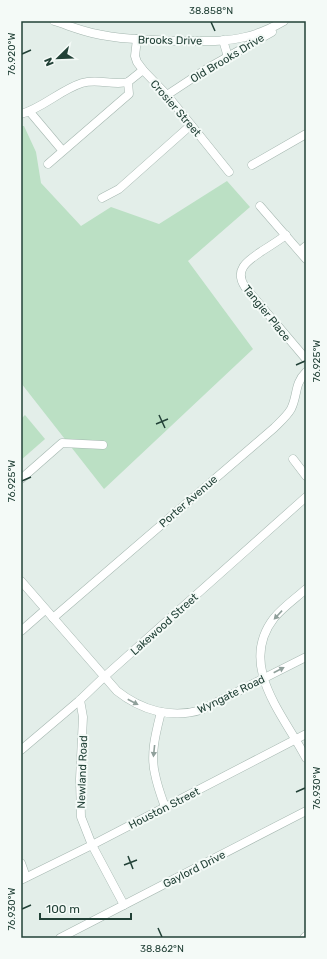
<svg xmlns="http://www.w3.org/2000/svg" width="327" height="959" font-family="Rubik,sans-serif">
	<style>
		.green { fill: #bbe0c4 }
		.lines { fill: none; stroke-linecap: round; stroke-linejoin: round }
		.minor-casing { stroke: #a5b7b0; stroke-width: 9 }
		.minor { stroke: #fff; stroke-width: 8 }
		.oneway { fill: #90a09b }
		.ticks { fill: none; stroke: #224137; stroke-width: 1.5 }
		.labels { text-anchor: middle; stroke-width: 4; stroke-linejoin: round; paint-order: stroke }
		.street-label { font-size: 11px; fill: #224137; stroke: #f4faf7 }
		.neatline { fill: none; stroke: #224137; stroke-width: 1.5 }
		.ticks-label { font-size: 10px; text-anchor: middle; fill: #224137 }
	</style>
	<rect width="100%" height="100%" fill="#e3eee9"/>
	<!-- green -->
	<g class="green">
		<path d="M 21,126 L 24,126 L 36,152 L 41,183 L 81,226 L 111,207 L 159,224 L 227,181 L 250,207 L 188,261 L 253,349 L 104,489 L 21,383 Z"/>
		<path d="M 25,415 L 45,439 L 21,460 L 21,419 Z"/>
	</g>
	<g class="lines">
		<defs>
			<g id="minor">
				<path d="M 54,21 C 67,25 79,30 92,33 C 122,40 153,40 183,41 C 204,41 225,42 245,37 C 258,34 272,28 284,21"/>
				<path d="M 137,39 L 135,56 L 137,62 L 143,70 L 167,95 L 229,172"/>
				<path d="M 223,40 L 228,57"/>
				<path d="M 167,95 L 208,68 L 272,32"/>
				<path d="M 30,112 L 62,150"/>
				<path d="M 21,114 C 43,108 60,90 82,83 C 98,78 113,86 128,82"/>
				<path d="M 48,164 L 129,94 L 128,82 L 143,70"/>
				<path d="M 252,165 L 306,134"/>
				<path d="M 102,198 L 119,189 L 191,125"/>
				<path d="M 260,206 L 306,259"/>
				<path d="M 286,235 C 278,241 270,246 262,251 C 249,260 233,269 245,287 L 306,359"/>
				<path d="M 300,251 L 306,246"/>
				<path d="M 293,459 L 306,476"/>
				<path d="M 21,479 L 62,443 L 103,445"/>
				<path d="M 21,581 L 117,691 C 141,710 171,719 201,710 L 306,657"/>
				<path d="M 306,589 C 296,598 283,607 274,618 C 237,666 284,715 306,758"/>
				<path d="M 53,618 L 274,428 C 280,422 287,416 291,409 C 298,395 294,384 306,372"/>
				<path d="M 21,631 L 45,610"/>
				<path d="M 80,700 L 83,717 L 80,779 L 81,817 L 92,845 L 124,905"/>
				<path d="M 161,712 C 156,732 150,754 155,774 C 157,785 161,796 165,807"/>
				<path d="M 21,750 L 80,700 L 104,677 L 306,497"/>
				<path d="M 21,863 L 26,877"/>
				<path d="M 21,880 L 92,845 L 306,734"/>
				<path d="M 60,938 L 306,811"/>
				<path d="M 304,938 L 306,936"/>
			</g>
		</defs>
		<!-- minor casing -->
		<use href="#minor" class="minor-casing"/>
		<!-- minor -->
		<use href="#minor" class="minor"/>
	</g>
	<!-- one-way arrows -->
	<defs><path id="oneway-solid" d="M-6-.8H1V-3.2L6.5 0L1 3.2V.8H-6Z"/></defs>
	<g class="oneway">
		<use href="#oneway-solid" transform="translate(278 615) rotate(133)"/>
		<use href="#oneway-solid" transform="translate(279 670) rotate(-27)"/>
		<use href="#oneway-solid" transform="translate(133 702) rotate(28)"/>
		<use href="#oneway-solid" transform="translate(154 751) rotate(96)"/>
	</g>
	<!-- ticks -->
	<path class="ticks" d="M 211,22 L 215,31M 22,54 L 31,50M 296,365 L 305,361M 159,415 L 165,428M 156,424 L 168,419M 22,481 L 31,477M 296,792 L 305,788M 128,856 L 133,869M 124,865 L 137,860M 22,909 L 31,905M 158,928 L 162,937"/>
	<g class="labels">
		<!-- street labels -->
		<g class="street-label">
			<text transform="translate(170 40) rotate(1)" y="4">Brooks Drive</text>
			<text transform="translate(227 58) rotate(-31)" y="4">Old Brooks Drive</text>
			<text transform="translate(176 108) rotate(49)" y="4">Crosier Street</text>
			<text transform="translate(267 313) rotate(51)" y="4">Tangier Place</text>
			<text transform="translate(188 501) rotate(-41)" y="4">Porter Avenue</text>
			<text transform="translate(164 624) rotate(-42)" y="4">Lakewood Street</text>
			<text transform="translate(231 694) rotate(-26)" y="4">Wyngate Road</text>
			<text transform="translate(82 772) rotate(-88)" y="4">Newland Road</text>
			<text transform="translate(164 808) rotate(-27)" y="4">Houston Street</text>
			<text transform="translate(194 869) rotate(-27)" y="4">Gaylord Drive</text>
		</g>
	</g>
	<!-- border -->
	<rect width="327" height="959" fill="none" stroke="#f4faf7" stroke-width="44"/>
	<!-- north arrow -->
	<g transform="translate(58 58) rotate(247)" stroke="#f4faf7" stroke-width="3" paint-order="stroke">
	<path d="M0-3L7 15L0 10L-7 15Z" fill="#224137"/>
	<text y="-6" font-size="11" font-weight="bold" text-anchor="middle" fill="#224137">N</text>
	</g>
	<!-- scale -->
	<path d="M40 913v6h91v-6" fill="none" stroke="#224137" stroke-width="2"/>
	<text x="46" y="913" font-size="12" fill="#224137" stroke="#f4faf7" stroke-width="3" paint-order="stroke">100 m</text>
	<rect x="22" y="22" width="283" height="915" class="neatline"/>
	<g class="ticks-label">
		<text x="211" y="14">38.858°N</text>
		<text transform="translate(11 54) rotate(-90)" y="4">76.920°W</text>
		<text transform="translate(316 361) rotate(-90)" y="4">76.925°W</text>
		<text transform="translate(11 481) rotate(-90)" y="4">76.925°W</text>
		<text transform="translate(316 788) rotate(-90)" y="4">76.930°W</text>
		<text transform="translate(11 909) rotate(-90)" y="4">76.930°W</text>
		<text x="162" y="952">38.862°N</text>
	</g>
</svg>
